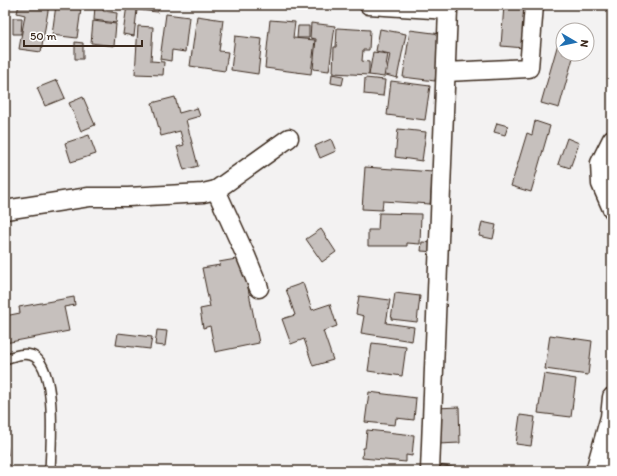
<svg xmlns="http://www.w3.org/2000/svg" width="617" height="476" font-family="Itim,sans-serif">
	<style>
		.building { fill: #c6c0bd; stroke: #3b2a1e }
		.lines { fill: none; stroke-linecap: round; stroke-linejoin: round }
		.service-casing { stroke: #3b2a1e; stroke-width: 12 }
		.minor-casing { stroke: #3b2a1e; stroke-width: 21 }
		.service { stroke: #fff; stroke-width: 9 }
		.minor { stroke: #fff; stroke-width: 18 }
	</style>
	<rect width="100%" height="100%" fill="#f3f2f2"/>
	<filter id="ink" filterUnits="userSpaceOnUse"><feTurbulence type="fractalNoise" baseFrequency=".025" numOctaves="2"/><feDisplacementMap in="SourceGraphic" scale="8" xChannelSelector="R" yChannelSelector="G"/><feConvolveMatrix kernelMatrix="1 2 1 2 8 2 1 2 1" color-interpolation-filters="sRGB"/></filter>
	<g filter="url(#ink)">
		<!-- building -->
		<g class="building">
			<path d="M 5,5 L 7,5 L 5,19 Z"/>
			<path d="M 19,5 L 49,5 L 41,52 L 19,49 L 25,15 L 17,13 Z"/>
			<path d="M 56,5 L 81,9 L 77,38 L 52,35 Z"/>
			<path d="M 95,5 L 104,5 L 103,11 L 117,13 L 116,23 L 94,20 Z"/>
			<path d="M 127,5 L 159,5 L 158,12 L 137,10 L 134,36 L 123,34 Z"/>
			<path d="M 504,5 L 528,5 L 524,48 L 501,46 Z"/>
			<path d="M 166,14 L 189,17 L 185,52 L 172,50 L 171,61 L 160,59 Z"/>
			<path d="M 197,16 L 223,20 L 219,51 L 228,52 L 225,71 L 190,66 Z"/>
			<path d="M 13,18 L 22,18 L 21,34 L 13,34 Z"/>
			<path d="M 5,20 L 8,20 L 5,41 Z"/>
			<path d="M 270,20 L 295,22 L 293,38 L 315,40 L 311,74 L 265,68 Z"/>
			<path d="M 93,21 L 116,24 L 114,46 L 91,43 Z"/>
			<path d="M 311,23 L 335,26 L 329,71 L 313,69 L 316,39 L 310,38 Z"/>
			<path d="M 138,26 L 153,27 L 151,61 L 164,62 L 163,75 L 135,74 Z"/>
			<path d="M 298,26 L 309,26 L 309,38 L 297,38 Z"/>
			<path d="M 337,28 L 370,30 L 369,50 L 363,50 L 362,61 L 369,62 L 369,75 L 333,73 L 334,47 L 336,47 Z"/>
			<path d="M 380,29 L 406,34 L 397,78 L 386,75 L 390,54 L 376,51 Z"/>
			<path d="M 410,30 L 441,34 L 435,81 L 403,77 Z"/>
			<path d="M 235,36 L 262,39 L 258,74 L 231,70 Z"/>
			<path d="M 559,40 L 563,42 L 563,54 L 574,54 L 559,108 L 541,103 Z"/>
			<path d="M 75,42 L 83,43 L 83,59 L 75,59 Z"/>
			<path d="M 373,52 L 388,54 L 384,77 L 369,75 Z"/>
			<path d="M 332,74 L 344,76 L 342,85 L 331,83 Z"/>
			<path d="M 365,78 L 385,80 L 383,96 L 364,94 Z"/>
			<path d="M 57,80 L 65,98 L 45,106 L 37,88 Z"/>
			<path d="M 391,81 L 430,86 L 425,120 L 387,115 Z"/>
			<path d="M 83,97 L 95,125 L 81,131 L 69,103 Z"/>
			<path d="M 175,97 L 179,113 L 197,108 L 200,116 L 186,120 L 198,166 L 184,170 L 177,147 L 184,145 L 180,131 L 161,136 L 152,103 Z"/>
			<path d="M 535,121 L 550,126 L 531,192 L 511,186 L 527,133 L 532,135 Z"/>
			<path d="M 497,123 L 508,126 L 505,135 L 494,132 Z"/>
			<path d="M 398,129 L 426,132 L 422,161 L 395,157 Z"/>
			<path d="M 89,135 L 96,154 L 71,162 L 65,143 Z"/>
			<path d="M 567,138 L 579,143 L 570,168 L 558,164 Z"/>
			<path d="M 331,139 L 336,151 L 320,158 L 315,146 Z"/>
			<path d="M 365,167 L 433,172 L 430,204 L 383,201 L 382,210 L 362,209 Z"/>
			<path d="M 379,213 L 421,214 L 420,244 L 407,243 L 407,246 L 368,246 L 368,230 L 378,230 Z"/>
			<path d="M 482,222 L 496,225 L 493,239 L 479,236 Z"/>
			<path d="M 321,229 L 336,252 L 322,262 L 306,239 Z"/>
			<path d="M 422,242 L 438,243 L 437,252 L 421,251 Z"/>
			<path d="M 242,258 L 259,343 L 215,352 L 210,326 L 203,328 L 200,309 L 210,307 L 202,268 L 220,265 L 219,262 Z"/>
			<path d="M 303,283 L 312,310 L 330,304 L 337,326 L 323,331 L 333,360 L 313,366 L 304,339 L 291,344 L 282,319 L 295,315 L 286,289 Z"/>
			<path d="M 395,293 L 420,296 L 417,322 L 391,319 Z"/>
			<path d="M 359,296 L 390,300 L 386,323 L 414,327 L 412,341 L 361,333 L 364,316 L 356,314 Z"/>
			<path d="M 74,297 L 75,305 L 64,307 L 69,331 L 5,343 L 5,316 L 20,313 L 19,307 Z"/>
			<path d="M 157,330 L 167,331 L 165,346 L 155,345 Z"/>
			<path d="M 118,333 L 152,337 L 150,349 L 116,345 Z"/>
			<path d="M 550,335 L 592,341 L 588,375 L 545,369 Z"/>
			<path d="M 372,343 L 406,347 L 402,376 L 368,371 Z"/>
			<path d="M 544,374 L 576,379 L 571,417 L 538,413 Z"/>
			<path d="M 369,392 L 416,398 L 414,420 L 396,418 L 395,425 L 365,422 Z"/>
			<path d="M 459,407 L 460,443 L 438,444 L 436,408 Z"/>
			<path d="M 5,413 L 6,413 L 9,431 L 5,432 Z"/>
			<path d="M 520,415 L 535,417 L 531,446 L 516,444 Z"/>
			<path d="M 367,430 L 414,435 L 412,456 L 406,455 L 406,462 L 362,458 L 363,448 L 365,448 Z"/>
			<path d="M 5,437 L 8,455 L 5,456 Z"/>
			<path d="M 438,465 L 459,468 L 459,471 L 437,471 Z"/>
			<path d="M 367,466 L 368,471 L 351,471 L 351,467 Z"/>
		</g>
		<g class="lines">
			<defs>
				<path id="service" d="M 5,359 C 13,356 27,351 35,357 C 57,373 51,445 50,471"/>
				<g id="minor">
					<path d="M 369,5 L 448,10 L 430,471"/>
					<path d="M 446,72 L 529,68 L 534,5"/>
					<path d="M 612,139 L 600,163 L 601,184 L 612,209"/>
					<path d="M 216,190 L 246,256 L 259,288"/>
					<path d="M 5,210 L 89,197 L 128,197 L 203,193 L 216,190 L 289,138"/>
					<path d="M 595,471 L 610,417 L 612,397"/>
				</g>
			</defs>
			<!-- service casing -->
			<use href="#service" class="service-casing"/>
			<!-- minor casing -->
			<use href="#minor" class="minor-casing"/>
			<!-- service -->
			<use href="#service" class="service"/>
			<!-- minor -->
			<use href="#minor" class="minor"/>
		</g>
	</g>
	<!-- margin -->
	<rect width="617" height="476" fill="none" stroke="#fff" stroke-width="20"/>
	<rect x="10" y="10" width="597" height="456" fill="none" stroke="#3b2a1e" stroke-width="1.5" filter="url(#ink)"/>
	<!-- north arrow -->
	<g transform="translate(575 42) rotate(99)"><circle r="19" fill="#ffffff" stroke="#b1aaa5"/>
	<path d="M0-3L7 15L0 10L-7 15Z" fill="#1f6fb2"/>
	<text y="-6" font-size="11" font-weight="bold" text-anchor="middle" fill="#3b2a1e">N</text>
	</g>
	<!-- scale -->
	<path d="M24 40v6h118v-6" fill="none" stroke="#3b2a1e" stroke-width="2"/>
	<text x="30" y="40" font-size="12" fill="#3b2a1e" stroke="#ffffff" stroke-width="3" paint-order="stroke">50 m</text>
</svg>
